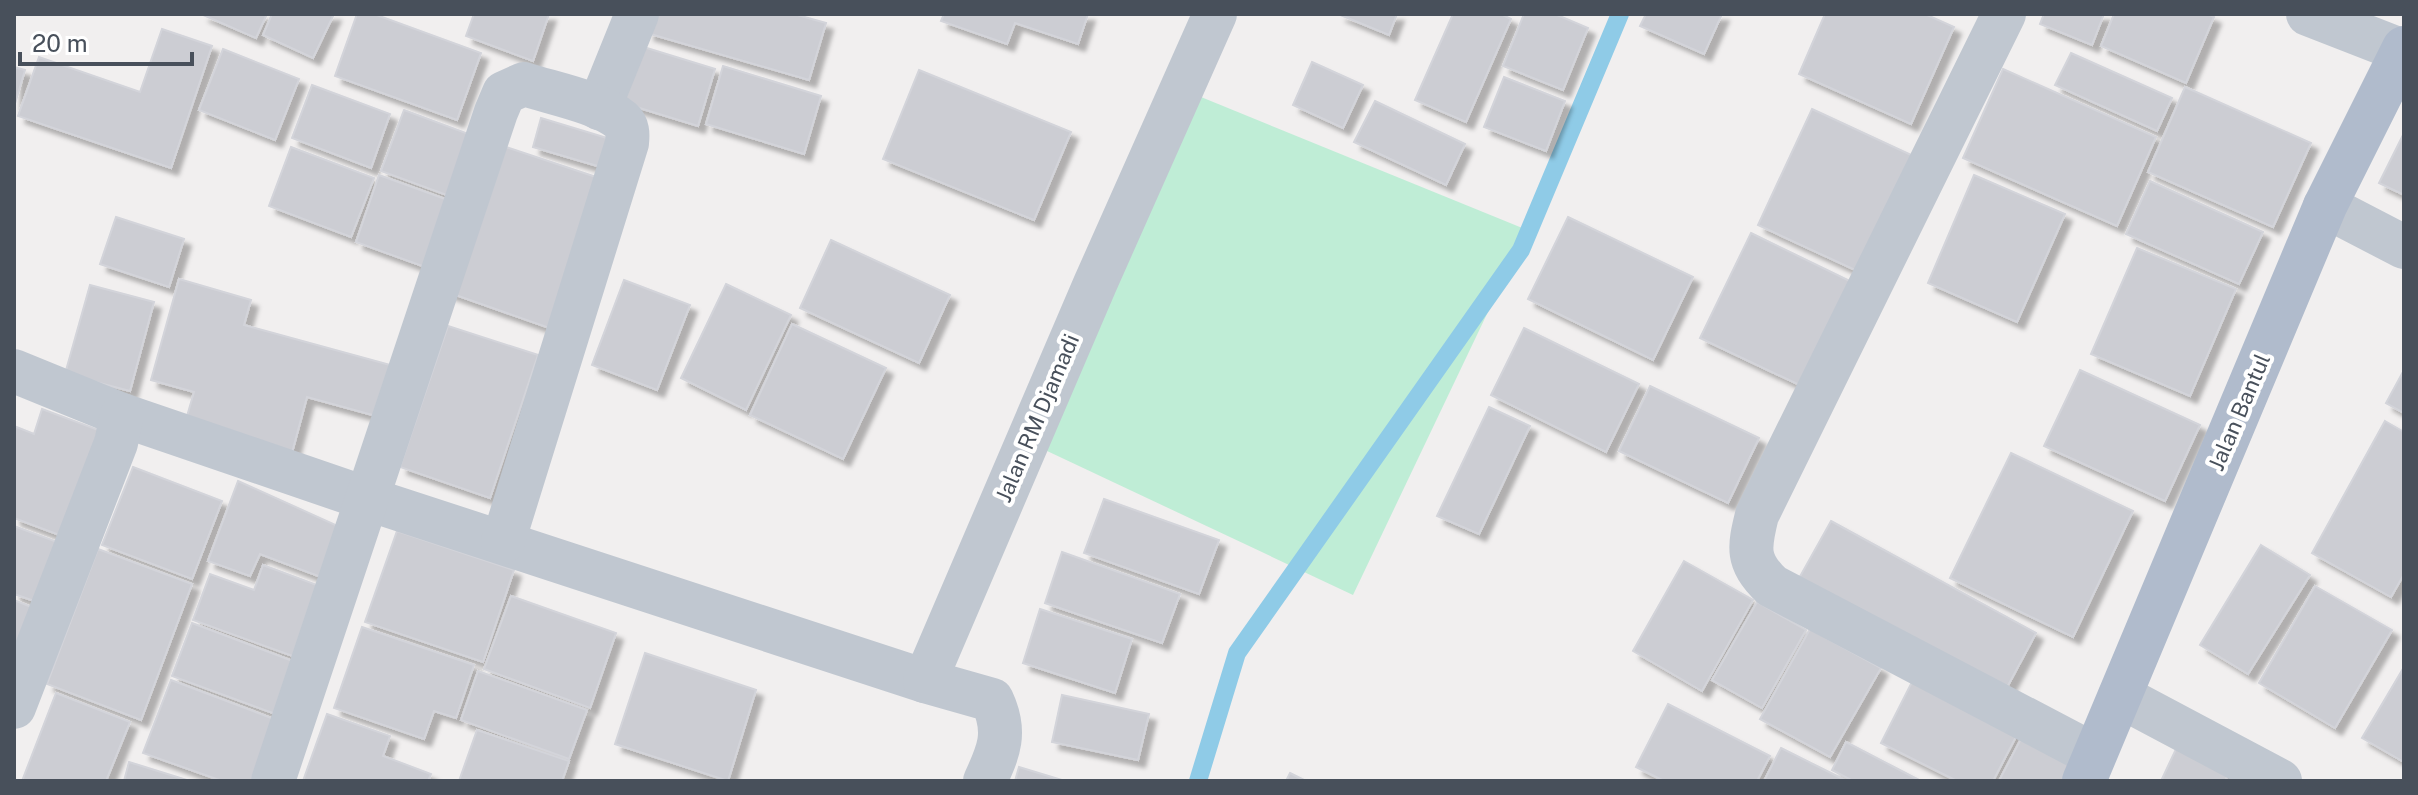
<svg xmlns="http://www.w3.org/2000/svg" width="2418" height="795" font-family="'Public Sans',sans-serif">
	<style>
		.green { fill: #bfedd6 }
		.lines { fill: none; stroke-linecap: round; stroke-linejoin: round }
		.stream { stroke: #8fcbe7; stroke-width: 18 }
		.building { fill: #cccdd3; stroke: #d3d4da; stroke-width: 2; filter: url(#shadow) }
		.minor { stroke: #c0c7d0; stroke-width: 44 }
		.major { stroke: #b0bbcc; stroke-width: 44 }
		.labels { text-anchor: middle; stroke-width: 8; stroke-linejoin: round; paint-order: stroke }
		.street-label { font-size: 22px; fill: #48505b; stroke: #fff }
	</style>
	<defs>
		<filter id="shadow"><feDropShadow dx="7" dy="7" stdDeviation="2" flood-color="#0004"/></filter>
	</defs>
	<rect width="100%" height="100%" fill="#f1efef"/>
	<!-- green -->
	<path class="green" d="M 1179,88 L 1527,230 L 1353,595 L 1028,442 Z"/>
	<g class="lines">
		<!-- stream -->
		<path class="stream" d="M 1198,781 L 1237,653 L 1521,250 L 1620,14"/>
	</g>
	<!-- building -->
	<g class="building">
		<path d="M 201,14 L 267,14 L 256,38 Z"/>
		<path d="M 272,14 L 334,14 L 313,58 L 263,35 Z"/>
		<path d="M 357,14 L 374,14 L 481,53 L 457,120 L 335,76 Z"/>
		<path d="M 474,14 L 549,14 L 533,61 L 466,36 Z"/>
		<path d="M 652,14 L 794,14 L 826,23 L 809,80 L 647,33 Z"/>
		<path d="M 944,14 L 1088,14 L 1078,44 L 1015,23 L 1007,44 L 941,21 Z"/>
		<path d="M 1338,14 L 1397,14 L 1389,35 Z"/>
		<path d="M 1453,14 L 1501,14 L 1511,19 L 1466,122 L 1415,100 Z"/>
		<path d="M 1524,14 L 1555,14 L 1588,28 L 1563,90 L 1503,66 Z"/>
		<path d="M 1646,14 L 1722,14 L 1704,54 L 1640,26 Z"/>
		<path d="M 1825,14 L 1925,14 L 1954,27 L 1911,124 L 1799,74 Z"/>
		<path d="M 2044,14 L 2104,14 L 2092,45 L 2040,24 Z"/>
		<path d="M 2114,14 L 2207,14 L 2214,17 L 2186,83 L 2101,46 Z"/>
		<path d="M 162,29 L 212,46 L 171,168 L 18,116 L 39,57 L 140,92 Z"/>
		<path d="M 637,45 L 715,69 L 698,126 L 620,102 Z"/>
		<path d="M 223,49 L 299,79 L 275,140 L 199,110 Z"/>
		<path d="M 2071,53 L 2172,98 L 2157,131 L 2055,85 Z"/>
		<path d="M 1312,62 L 1363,85 L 1343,128 L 1293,105 Z"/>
		<path d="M 723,66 L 821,96 L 804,154 L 706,124 Z"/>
		<path d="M 14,67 L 25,70 L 14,107 Z"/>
		<path d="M 2003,69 L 2156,137 L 2117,226 L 1963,158 Z"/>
		<path d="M 919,70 L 1071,132 L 1034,220 L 883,159 Z"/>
		<path d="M 1504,77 L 1565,101 L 1546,151 L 1484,127 Z"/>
		<path d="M 312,85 L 390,114 L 371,168 L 292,138 Z"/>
		<path d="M 2185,87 L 2311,143 L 2273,227 L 2148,172 Z"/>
		<path d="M 1375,101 L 1465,144 L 1446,185 L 1354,142 Z"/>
		<path d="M 1812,109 L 1922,160 L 1868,276 L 1758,225 Z"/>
		<path d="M 404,110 L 474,136 L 452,197 L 381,171 Z"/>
		<path d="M 541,118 L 620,142 L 611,170 L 533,147 Z"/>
		<path d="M 2404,133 L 2404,195 L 2379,183 Z"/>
		<path d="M 497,144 L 605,180 L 555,330 L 447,292 Z"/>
		<path d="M 291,147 L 374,178 L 351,237 L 269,206 Z"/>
		<path d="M 379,175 L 448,200 L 425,267 L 356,242 Z"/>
		<path d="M 1974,175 L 2065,214 L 2017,322 L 1928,283 Z"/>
		<path d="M 2150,181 L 2263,232 L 2239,284 L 2126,234 Z"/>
		<path d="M 116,217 L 184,239 L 169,287 L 100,264 Z"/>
		<path d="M 1568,217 L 1693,277 L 1653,360 L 1528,299 Z"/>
		<path d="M 1751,233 L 1858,285 L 1808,389 L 1700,338 Z"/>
		<path d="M 831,240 L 950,295 L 919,363 L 800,308 Z"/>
		<path d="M 2137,248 L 2236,289 L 2190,396 L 2091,354 Z"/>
		<path d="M 179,279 L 251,300 L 244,325 L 401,368 L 387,419 L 307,397 L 290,460 L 183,430 L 194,392 L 151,380 Z"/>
		<path d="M 624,280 L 690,305 L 657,390 L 592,365 Z"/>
		<path d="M 726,284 L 791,315 L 746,410 L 681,378 Z"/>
		<path d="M 90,285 L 154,302 L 130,391 L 65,374 Z"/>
		<path d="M 792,324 L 886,368 L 843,459 L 750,415 Z"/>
		<path d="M 448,326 L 538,355 L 490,498 L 400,467 Z"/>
		<path d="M 1524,328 L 1639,384 L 1606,452 L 1491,395 Z"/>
		<path d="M 2080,370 L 2200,425 L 2165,501 L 2044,446 Z"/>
		<path d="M 2404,370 L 2404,413 L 2386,403 Z"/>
		<path d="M 1650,386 L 1759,438 L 1728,503 L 1619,451 Z"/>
		<path d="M 1489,407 L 1530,426 L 1479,534 L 1437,516 Z"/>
		<path d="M 42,409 L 101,431 L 62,536 L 14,518 L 14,426 L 34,434 Z"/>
		<path d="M 2385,421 L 2404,432 L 2404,574 L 2391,597 L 2312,553 Z"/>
		<path d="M 2011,453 L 2133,511 L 2073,637 L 1950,578 Z"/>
		<path d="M 133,467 L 222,501 L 192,579 L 102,545 Z"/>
		<path d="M 238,481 L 340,527 L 326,579 L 260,554 L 250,576 L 208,561 Z"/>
		<path d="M 1104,499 L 1219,540 L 1199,594 L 1084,553 Z"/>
		<path d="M 1831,521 L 2036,633 L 2004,693 L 1798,580 Z"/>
		<path d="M 14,526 L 60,543 L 37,602 L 14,594 Z"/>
		<path d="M 397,531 L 514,570 L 483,662 L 365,622 Z"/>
		<path d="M 2261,545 L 2310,575 L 2248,674 L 2200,645 Z"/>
		<path d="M 98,549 L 192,584 L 141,720 L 47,684 Z"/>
		<path d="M 1062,552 L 1180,594 L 1162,643 L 1045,603 Z"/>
		<path d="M 1684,561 L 1753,600 L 1702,691 L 1633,651 Z"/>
		<path d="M 263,565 L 325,588 L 298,658 L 193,620 L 210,574 L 254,590 Z"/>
		<path d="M 2315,586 L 2392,630 L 2335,728 L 2259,683 Z"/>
		<path d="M 511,596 L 616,633 L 590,708 L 484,669 Z"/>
		<path d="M 14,600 L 39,610 L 14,668 Z"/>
		<path d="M 1757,602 L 1806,630 L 1762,708 L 1712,680 Z"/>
		<path d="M 1040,609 L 1132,639 L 1115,693 L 1023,663 Z"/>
		<path d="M 192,623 L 298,663 L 278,715 L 172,676 Z"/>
		<path d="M 362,627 L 474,665 L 456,718 L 434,711 L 424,739 L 334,708 Z"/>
		<path d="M 1810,629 L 1881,668 L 1830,757 L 1760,719 Z"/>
		<path d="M 645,653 L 756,690 L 728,781 L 615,744 Z"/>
		<path d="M 2404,667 L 2404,762 L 2362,738 Z"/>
		<path d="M 478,671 L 587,710 L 569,759 L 461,720 Z"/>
		<path d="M 1916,674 L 2021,727 L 1993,781 L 1957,781 L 1881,743 Z"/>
		<path d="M 171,680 L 274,719 L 251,781 L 222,781 L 143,753 Z"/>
		<path d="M 56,693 L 130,722 L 106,781 L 22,781 Z"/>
		<path d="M 1062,695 L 1149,714 L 1138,760 L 1052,742 Z"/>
		<path d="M 1668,704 L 1770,756 L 1757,781 L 1664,781 L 1636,767 Z"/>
		<path d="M 327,714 L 390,736 L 383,756 L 431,774 L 428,781 L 303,781 Z"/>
		<path d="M 477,730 L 569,761 L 562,781 L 459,781 Z"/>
		<path d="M 2023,735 L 2083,766 L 2075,781 L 1999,781 Z"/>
		<path d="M 1846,742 L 1921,781 L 1853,781 L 1832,770 Z"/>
		<path d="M 1781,748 L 1845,780 L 1764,781 Z"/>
		<path d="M 2176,749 L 2229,773 L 2225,781 L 2161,781 Z"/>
		<path d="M 129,762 L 190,781 L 124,781 Z"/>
		<path d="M 1019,767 L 1065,781 L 1015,781 Z"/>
		<path d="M 1290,773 L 1306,781 L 1286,781 Z"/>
	</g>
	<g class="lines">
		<!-- minor -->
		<g class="minor">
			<path d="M 2004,14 L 1757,515 C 1749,547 1746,562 1772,586 L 2094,755"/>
			<path d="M 2308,14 L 2403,51"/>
			<path d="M 599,108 L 637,14"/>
			<path d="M 2325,206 L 2404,247"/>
			<path d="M 14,371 L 122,415 L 365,498 L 925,681"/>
			<path d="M 2120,696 L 2280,781"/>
			<path d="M 14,707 L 116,443 L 122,415"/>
			<path d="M 273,781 L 496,112 L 504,93 L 524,84 C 551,93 599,102 621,120 C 628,126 628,134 627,143 L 503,542"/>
			<path d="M 985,781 C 999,751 1007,732 992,700 L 925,681 L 1095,284 L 1215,14"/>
		</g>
		<!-- major -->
		<path class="major" d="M 2084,781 L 2325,206 L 2404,48"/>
	</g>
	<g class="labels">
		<!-- street labels -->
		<g class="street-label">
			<text transform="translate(2239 412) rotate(-67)" y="8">Jalan Bantul</text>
			<text transform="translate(1037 418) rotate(-67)" y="8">Jalan RM Djamadi</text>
		</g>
	</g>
	<!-- border -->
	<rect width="2418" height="795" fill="none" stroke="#48505b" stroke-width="32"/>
	<!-- scale -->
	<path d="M20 52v12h172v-12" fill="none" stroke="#48505b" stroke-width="4"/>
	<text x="32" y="52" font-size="24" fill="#48505b" stroke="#ffffff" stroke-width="6" paint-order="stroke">20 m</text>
</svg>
